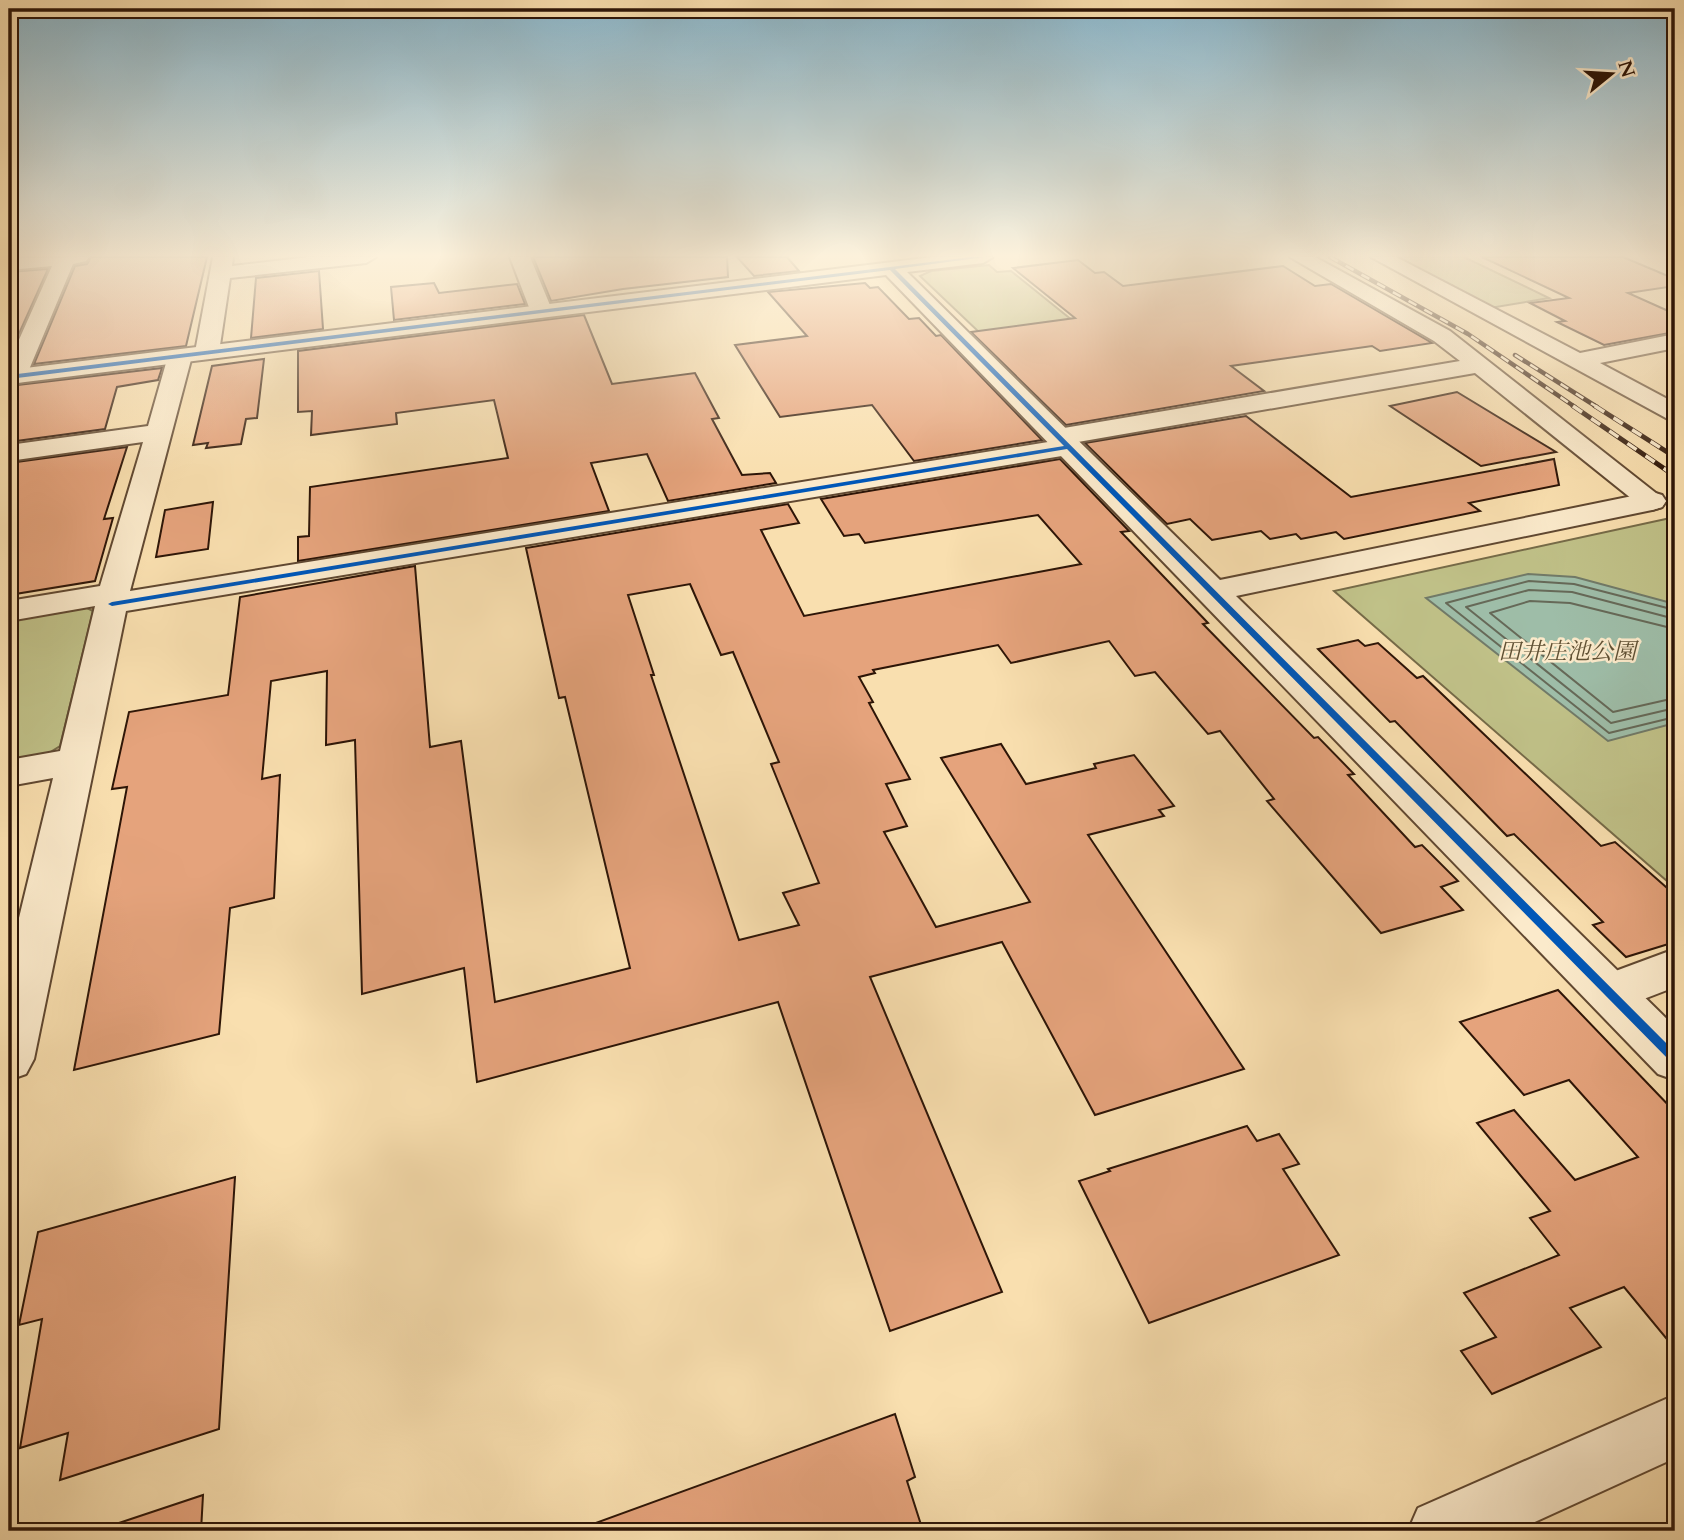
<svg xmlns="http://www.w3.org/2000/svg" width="1684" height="1540" font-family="Cardo,'Noto Serif JP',serif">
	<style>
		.green { fill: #c0c188; stroke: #766b48; stroke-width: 2 }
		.water { fill: #9ebda8; stroke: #717a68; stroke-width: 2 }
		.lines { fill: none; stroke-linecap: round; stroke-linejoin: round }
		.shore { stroke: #666958; stroke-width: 2 }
		.building { fill: #e5a37c; stroke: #2d1507; stroke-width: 2; fill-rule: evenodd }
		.minor-casing { stroke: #604831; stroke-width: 4 }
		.tertiary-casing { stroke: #604831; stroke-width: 4 }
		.minor { fill: #fbeacb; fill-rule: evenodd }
		.tertiary { fill: #fbeacb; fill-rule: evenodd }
		.rail-far1-casing { stroke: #2d1507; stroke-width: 4.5 }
		.rail-casing { stroke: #2d1507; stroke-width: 5 }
		.rail-far1 { stroke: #fbeacb; stroke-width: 2.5; stroke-dasharray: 9; stroke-linecap: butt }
		.rail { stroke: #fbeacb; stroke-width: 3.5; stroke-dasharray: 11; stroke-linecap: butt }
		.cycleway-casing { stroke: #fbeacb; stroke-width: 4 }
		.cycleway { fill: #0057b8; fill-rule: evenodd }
		.labels { text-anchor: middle; stroke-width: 5; stroke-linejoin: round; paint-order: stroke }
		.park-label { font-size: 23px; font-style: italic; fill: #605134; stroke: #fbeacb }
	</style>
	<rect width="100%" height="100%" fill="#f9dfaf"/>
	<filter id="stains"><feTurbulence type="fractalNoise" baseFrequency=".00286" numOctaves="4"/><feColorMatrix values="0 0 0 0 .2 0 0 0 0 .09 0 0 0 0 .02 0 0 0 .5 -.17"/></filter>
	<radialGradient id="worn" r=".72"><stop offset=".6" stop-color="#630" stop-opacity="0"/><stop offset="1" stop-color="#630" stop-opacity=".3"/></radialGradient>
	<!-- green -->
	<g class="green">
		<path d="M 1391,257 L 1464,257 L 1549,298 L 1490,308 Z"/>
		<path d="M 989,265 L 997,272 L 1011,271 L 1098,341 L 1023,374 L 920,276 L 931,271 Z"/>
		<path d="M 1675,517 L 1675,888 L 1334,591 Z"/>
		<path d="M 85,607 L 93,611 L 60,746 L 44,756 L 9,762 L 9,619 Z"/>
	</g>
	<!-- water -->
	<path class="water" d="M 1528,574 L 1575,577 L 1675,604 L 1675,723 L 1608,741 L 1426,598 Z"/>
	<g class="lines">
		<!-- shore -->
		<g class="shore">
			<path d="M 1675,610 L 1574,584 L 1529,581 L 1446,603 L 1609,733 L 1675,717"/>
			<path d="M 1675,619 L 1572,592 L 1529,590 L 1466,607 L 1611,723 L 1675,708"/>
			<path d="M 1675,629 L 1570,603 L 1530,601 L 1490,613 L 1613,712 L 1675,698"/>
		</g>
	</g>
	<!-- building -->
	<g class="building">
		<path d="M 91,257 L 207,257 L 186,346 L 34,364 L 75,266 L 87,264 Z"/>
		<path d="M 533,257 L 727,257 L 728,277 L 623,289 L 551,301 Z"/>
		<path d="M 737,257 L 787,257 L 799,271 L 754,276 Z"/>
		<path d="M 1482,257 L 1623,257 L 1675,279 L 1675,286 L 1628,293 L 1675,314 L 1675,332 L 1604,345 L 1557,322 L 1565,321 L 1530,303 L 1569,298 Z"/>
		<path d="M 1078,260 L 1095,273 L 1104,272 L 1123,286 L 1283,266 L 1315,286 L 1331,284 L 1432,343 L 1380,351 L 1372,346 L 1231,366 L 1264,391 L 1066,425 L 971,332 L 1075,318 L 1013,268 Z"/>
		<path d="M 48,269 L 9,356 L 9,272 Z"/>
		<path d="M 319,271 L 323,329 L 251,338 L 256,278 Z"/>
		<path d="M 434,283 L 439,293 L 517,284 L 525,304 L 394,320 L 391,287 Z"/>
		<path d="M 865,283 L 870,288 L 878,287 L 909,319 L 919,318 L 936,336 L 941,335 L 1042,440 L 914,461 L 872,405 L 780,417 L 735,345 L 807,336 L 768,292 Z"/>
		<path d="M 584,315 L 612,384 L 695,373 L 719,418 L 712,419 L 742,475 L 770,473 L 776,483 L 668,501 L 647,454 L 591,463 L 609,511 L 298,561 L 298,537 L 309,536 L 310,487 L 508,458 L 494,400 L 396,413 L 397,424 L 311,435 L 312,411 L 298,412 L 298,351 Z"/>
		<path d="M 264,359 L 257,418 L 246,419 L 241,444 L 206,448 L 208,443 L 193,445 L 212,366 Z"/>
		<path d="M 162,368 L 158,380 L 117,387 L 105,429 L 9,442 L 9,386 Z"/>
		<path d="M 1457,392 L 1556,452 L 1481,466 L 1390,406 Z"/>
		<path d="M 1246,416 L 1351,497 L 1554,459 L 1559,485 L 1469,503 L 1480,511 L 1344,539 L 1336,532 L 1301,539 L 1296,534 L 1270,539 L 1261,531 L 1212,540 L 1190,519 L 1167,524 L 1085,443 Z"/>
		<path d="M 127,447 L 104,519 L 113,518 L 95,581 L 9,595 L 9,463 Z"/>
		<path d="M 1060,459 L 1129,531 L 1121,532 L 1208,623 L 1203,624 L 1314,738 L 1318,737 L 1354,774 L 1348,775 L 1415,847 L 1422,845 L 1458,881 L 1441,887 L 1463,910 L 1381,933 L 1267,801 L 1274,799 L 1220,731 L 1208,734 L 1155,672 L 1135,676 L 1109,641 L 1011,663 L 998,645 L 873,670 L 875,673 L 859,677 L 873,702 L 869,703 L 910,779 L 886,784 L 907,826 L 884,832 L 936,927 L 1030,902 L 941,758 L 1001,744 L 1026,784 L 1096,768 L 1094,764 L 1134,755 L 1174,806 L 1159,810 L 1164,816 L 1088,835 L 1244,1069 L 1095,1115 L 1002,942 L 870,977 L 1002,1292 L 890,1331 L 778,1002 L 477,1082 L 464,968 L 362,994 L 355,740 L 326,745 L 327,671 L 271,681 L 262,779 L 280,775 L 274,898 L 230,908 L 219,1034 L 74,1070 L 127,787 L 112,789 L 129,712 L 228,695 L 240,597 L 415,566 L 430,747 L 461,741 L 495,1002 L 630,968 L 565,697 L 559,698 L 526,548 L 788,504 L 799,523 L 761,530 L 804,616 L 1081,564 L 1038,515 L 865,543 L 859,534 L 844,536 L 821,499 ZM 690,584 L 721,655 L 733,652 L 779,762 L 771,764 L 819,883 L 783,893 L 799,925 L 739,940 L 651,675 L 654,675 L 628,595 Z"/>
		<path d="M 213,502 L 208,549 L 156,557 L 165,510 Z"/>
		<path d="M 1358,640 L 1365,646 L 1378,643 L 1417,678 L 1423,676 L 1601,846 L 1615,842 L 1675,895 L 1675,942 L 1626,957 L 1593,925 L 1603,922 L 1514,834 L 1507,836 L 1395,721 L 1390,722 L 1318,649 Z"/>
		<path d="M 1558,990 L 1675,1112 L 1675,1349 L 1624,1287 L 1570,1308 L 1601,1347 L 1492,1394 L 1461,1351 L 1496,1337 L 1464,1293 L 1559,1255 L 1530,1218 L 1550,1211 L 1477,1123 L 1514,1110 L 1575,1180 L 1638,1157 L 1569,1080 L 1524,1095 L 1460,1022 Z"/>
		<path d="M 1247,1126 L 1257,1141 L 1279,1134 L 1299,1164 L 1283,1169 L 1339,1255 L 1149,1323 L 1079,1181 L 1110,1171 L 1108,1169 Z"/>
		<path d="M 235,1177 L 219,1429 L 60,1480 L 68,1433 L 20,1448 L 42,1319 L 19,1325 L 38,1232 Z"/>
		<path d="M 895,1414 L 915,1477 L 907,1481 L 923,1531 L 583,1531 L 582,1528 Z"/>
		<path d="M 203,1495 L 201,1531 L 111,1531 L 110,1526 Z"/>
	</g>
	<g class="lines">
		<defs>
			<g id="minor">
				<path d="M 89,257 L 86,261 L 73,264 L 26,377 L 23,382 L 9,383 L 9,362 L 52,266 L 9,270 L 9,258 Z"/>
				<path d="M 213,257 L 233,257 L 232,266 L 309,257 L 376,257 L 366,263 L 230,278 L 219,352 L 215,357 L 199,357 L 195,352 Z"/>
				<path d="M 510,257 L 530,257 L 552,310 L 549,315 L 533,315 L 530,310 Z"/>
				<path d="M 1290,257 L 1315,257 L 1450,331 L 1666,501 L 1662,507 L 1652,510 L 1642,507 L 1475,373 L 1078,442 L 1081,447 L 1077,453 L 1068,455 L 126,611 L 34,1059 L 26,1074 L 9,1080 L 9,959 L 53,778 L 9,786 L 9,760 L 60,751 L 95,606 L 9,621 L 9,601 L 100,586 L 143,442 L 9,461 L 9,445 L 148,426 L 168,356 L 172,351 L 188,351 L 192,356 L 130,591 L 1048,442 L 1045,437 L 1049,431 L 1058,429 L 1460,361 L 1434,341 Z"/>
				<path d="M 1371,257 L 1396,257 L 1580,353 L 1675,334 L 1675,348 L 1600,363 L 1675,403 L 1675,421 L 1666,418 Z"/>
				<path d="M 1675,949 L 1675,987 L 1610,1012 L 1594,1007 L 1587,993 L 1594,979 Z"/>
			</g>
			<g id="tertiary">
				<path d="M 933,257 L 993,257 L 983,263 L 907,272 L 1220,580 L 1652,492 L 1662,495 L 1666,501 L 1662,507 L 1652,510 L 1236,596 L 1675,1027 L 1675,1080 L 1658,1074 L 886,275 L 9,384 L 9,370 Z"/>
				<path d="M 1675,1395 L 1675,1458 L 1515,1531 L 1408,1531 L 1418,1508 Z"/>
			</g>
		</defs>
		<!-- minor casing -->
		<use href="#minor" class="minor-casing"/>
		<!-- tertiary casing -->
		<use href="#tertiary" class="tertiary-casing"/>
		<!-- minor -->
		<use href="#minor" class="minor"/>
		<!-- tertiary -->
		<use href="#tertiary" class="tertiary"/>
		<defs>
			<g id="rail-far1">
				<path d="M 1330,257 L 1468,334 L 1575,407"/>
				<path d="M 1515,355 L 1597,407"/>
			</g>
			<g id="rail">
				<path d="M 1573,406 L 1675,476"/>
				<path d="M 1595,406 L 1675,457"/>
			</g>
		</defs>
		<!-- rail-far1 casing -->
		<use href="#rail-far1" class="rail-far1-casing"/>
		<!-- rail casing -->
		<use href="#rail" class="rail-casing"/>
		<!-- rail-far1 -->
		<use href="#rail-far1" class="rail-far1"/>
		<!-- rail -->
		<use href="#rail" class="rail"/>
		<defs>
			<path id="cycleway" d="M 971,257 L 985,257 L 895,269 L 1675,1052 L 1675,1064 L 1671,1062 L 1067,449 L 112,606 L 108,604 L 112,602 L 1064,446 L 890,270 L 9,379 L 9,375 Z"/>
		</defs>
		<!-- cycleway casing -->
		<use href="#cycleway" class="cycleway-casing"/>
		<!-- cycleway -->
		<use href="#cycleway" class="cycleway"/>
	</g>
	<!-- sky -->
	<linearGradient id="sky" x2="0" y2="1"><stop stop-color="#8ab8ce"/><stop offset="0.54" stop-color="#fcf1db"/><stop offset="1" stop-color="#fcf1db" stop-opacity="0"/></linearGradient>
	<rect width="1684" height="473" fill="url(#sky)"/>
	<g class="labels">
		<!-- park labels -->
		<g class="park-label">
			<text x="1567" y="659">田井庄池公園</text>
		</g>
	</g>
	<!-- margin -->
	<rect width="1684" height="1540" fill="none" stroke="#f9dfaf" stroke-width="35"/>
	<rect x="10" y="10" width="1663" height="1519" fill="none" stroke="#2d1507" stroke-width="3.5"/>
	<rect x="18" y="18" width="1649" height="1505" fill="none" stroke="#2d1507" stroke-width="2"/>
	<!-- north arrow -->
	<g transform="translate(1611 74) rotate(72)" stroke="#fbeacb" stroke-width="5" paint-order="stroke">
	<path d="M0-5L12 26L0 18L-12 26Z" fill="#2d1507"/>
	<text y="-10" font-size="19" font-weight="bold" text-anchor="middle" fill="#2d1507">N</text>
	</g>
	<rect width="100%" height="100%" filter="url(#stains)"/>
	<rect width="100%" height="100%" fill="url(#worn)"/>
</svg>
